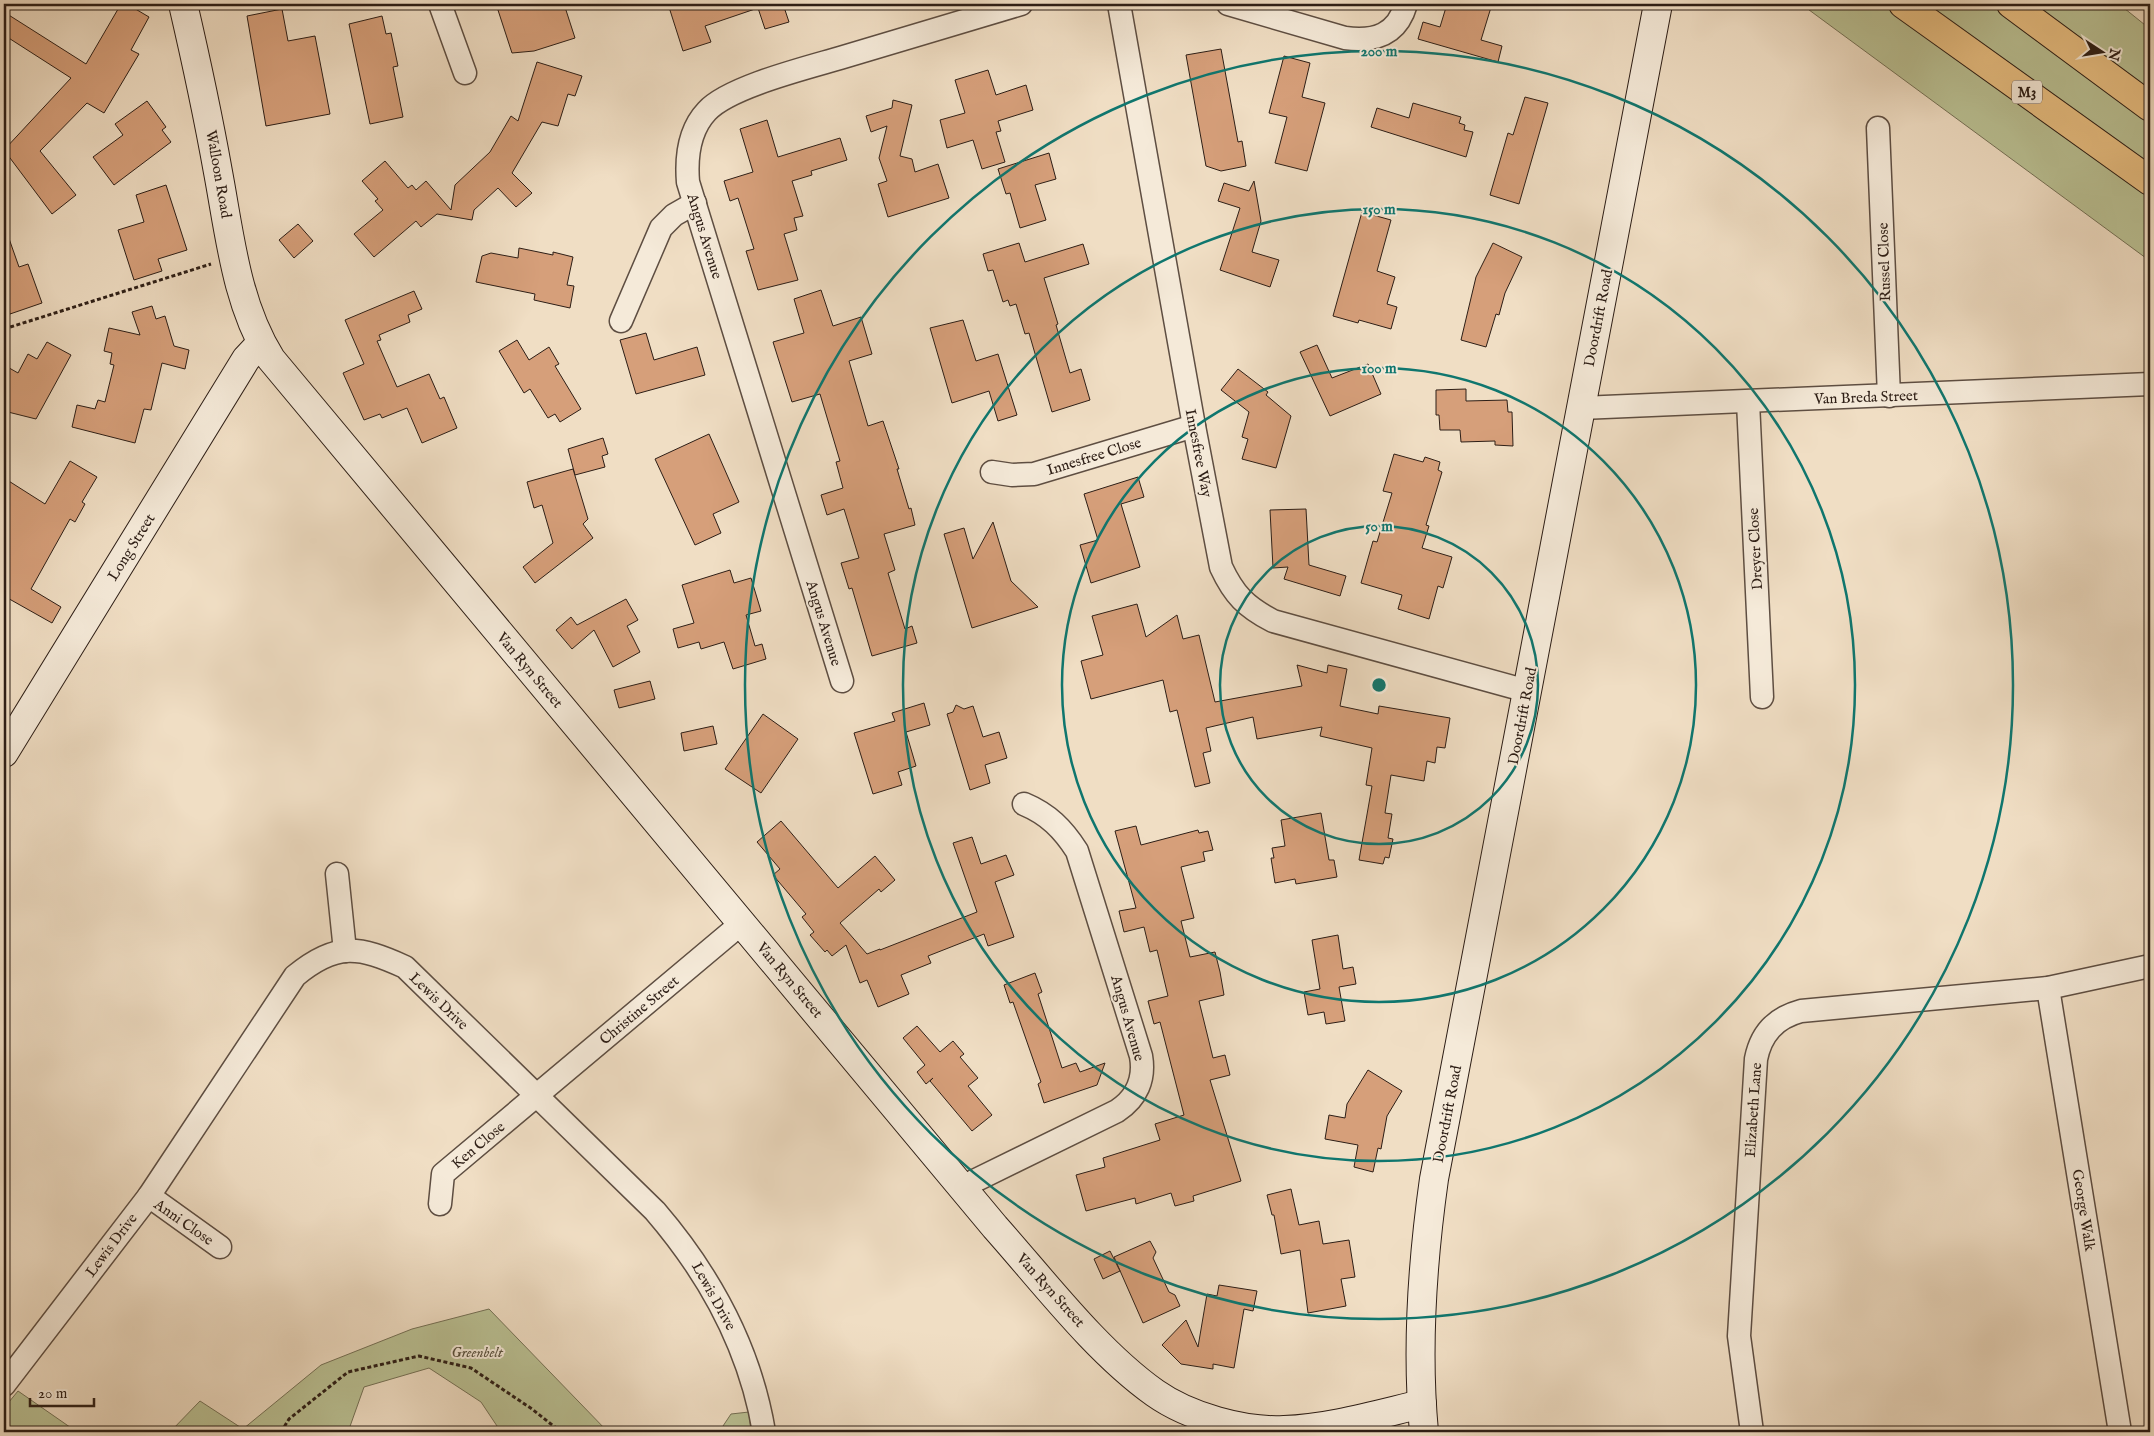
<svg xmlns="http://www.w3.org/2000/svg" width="2154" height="1436" font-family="'IM FELL English',serif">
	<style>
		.green { fill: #bac194; stroke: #747055 }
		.building { fill: #d69f7a; stroke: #2d1e16 }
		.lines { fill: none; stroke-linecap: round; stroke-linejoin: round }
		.street-casing { stroke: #5e4e42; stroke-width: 25 }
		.secondary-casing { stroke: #2d1e16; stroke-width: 30 }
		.highway-casing { stroke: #2d1e16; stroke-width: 30 }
		.path { stroke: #2d1e16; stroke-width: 3; stroke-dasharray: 4 2.5; stroke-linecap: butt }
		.street { stroke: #f5ead9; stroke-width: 22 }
		.secondary { stroke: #f5ead9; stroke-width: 28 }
		.highway { stroke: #e8bf82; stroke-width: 28 }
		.ring { fill: none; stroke: #0f766e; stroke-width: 2.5 }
		.labels { text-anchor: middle; stroke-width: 4; stroke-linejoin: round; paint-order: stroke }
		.shield { fill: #f5ead9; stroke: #695b50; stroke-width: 1 }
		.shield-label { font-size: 14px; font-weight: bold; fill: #2d1e16 }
		.street-label { font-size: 15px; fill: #2d1e16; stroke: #f5ead9 }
		.park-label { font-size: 15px; font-style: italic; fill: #574f3c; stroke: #f5ead9 }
		.centre { fill: #0f766e; stroke: #f5ead9; stroke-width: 2.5 }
		.ring-label { font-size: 15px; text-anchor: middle; font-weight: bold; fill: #0f766e; stroke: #f5ead9; stroke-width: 4; stroke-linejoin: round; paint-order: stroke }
	</style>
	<rect width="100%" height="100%" fill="#f0dec4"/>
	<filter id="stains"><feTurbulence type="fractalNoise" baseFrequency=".004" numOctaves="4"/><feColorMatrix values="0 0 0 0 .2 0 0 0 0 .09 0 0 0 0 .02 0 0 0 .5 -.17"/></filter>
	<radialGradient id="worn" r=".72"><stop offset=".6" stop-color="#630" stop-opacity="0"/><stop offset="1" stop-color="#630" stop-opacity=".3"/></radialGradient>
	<!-- green -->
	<g class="green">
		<path d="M 1801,4 L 2119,4 L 2150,29 L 2150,261 Z"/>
		<path d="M 489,1309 L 608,1432 L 501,1432 L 481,1402 L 429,1368 L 364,1387 L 348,1432 L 170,1432 L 200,1401 L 243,1429 L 321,1365 L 412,1329 Z"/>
		<path d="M 18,1391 L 77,1432 L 4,1432 L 4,1408 Z"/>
		<path d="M 749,1412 L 751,1432 L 719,1432 L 731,1414 Z"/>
	</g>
	<!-- building -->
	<g class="building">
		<path d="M 121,4 L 127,4 L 149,17 L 131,50 L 139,54 L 104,113 L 87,103 L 40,151 L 76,195 L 52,214 L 4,150 L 71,78 L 4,35 L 4,12 L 86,64 Z"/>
		<path d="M 496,4 L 564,4 L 575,38 L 534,51 L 512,53 Z"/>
		<path d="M 668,4 L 783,4 L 789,22 L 765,29 L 758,8 L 705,26 L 711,42 L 683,51 Z"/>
		<path d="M 1447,4 L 1492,4 L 1481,40 L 1502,46 L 1498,62 L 1418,39 L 1423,22 L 1440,27 Z"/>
		<path d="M 282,9 L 288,41 L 315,36 L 330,114 L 266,126 L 247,16 Z"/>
		<path d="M 382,16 L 386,34 L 391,33 L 398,66 L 393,67 L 403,117 L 370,124 L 349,24 Z"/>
		<path d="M 1221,49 L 1238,142 L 1242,141 L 1246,166 L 1221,171 L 1206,166 L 1186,55 Z"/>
		<path d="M 1284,56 L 1310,63 L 1302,97 L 1325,103 L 1307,171 L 1275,163 L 1287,117 L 1269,113 Z"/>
		<path d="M 537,62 L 582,76 L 575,96 L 568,94 L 558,126 L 542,122 L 512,173 L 532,193 L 516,207 L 498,188 L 474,210 L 472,220 L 437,214 L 421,227 L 416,221 L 374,257 L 354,234 L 383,210 L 375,201 L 378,199 L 362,181 L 385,161 L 408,188 L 412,185 L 416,190 L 426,181 L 451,210 L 455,185 L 490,152 L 511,116 L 518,121 Z"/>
		<path d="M 988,70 L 996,95 L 1026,85 L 1033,110 L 998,121 L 1001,131 L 996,132 L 1005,162 L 982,169 L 973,140 L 947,148 L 940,120 L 965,113 L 955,80 Z"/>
		<path d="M 1525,97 L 1548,103 L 1519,204 L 1490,195 L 1508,133 L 1513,135 Z"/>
		<path d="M 893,100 L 912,105 L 900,156 L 912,159 L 915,172 L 938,164 L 949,198 L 888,217 L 878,184 L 887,181 L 879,158 L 887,126 L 871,132 L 866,116 L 892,108 Z"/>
		<path d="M 147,101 L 166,127 L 162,130 L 171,142 L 114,185 L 93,157 L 123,135 L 115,124 Z"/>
		<path d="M 1413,103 L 1461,117 L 1459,123 L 1465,125 L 1464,130 L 1473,132 L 1466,157 L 1371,127 L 1377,108 L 1409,118 Z"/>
		<path d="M 767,120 L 778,157 L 840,138 L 847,160 L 811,171 L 812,175 L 792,181 L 803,216 L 794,218 L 797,230 L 784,234 L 798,280 L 758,290 L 746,251 L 754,249 L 738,198 L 730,201 L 724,181 L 753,172 L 740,129 Z"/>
		<path d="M 1049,153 L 1056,179 L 1035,185 L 1046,220 L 1020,228 L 1010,193 L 1006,194 L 998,169 Z"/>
		<path d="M 1254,181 L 1261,221 L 1252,252 L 1279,260 L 1270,287 L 1220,270 L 1240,208 L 1218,201 L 1224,183 L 1249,191 Z"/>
		<path d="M 166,185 L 187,250 L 158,259 L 162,271 L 134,280 L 118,230 L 144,222 L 136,195 Z"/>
		<path d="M 1362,212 L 1391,220 L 1377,271 L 1395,277 L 1387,304 L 1397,307 L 1391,329 L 1359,320 L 1358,323 L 1333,316 Z"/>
		<path d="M 298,224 L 313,241 L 294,258 L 279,240 Z"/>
		<path d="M 6,230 L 19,267 L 28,264 L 42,303 L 10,314 L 4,298 L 4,231 Z"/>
		<path d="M 1019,243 L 1025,262 L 1083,244 L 1089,264 L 1044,278 L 1058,324 L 1056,325 L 1070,373 L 1081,369 L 1090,400 L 1052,412 L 1029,333 L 1025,334 L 1016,304 L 1010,306 L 1008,300 L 1003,302 L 993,270 L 988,271 L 983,254 Z"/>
		<path d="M 1493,243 L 1522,257 L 1505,293 L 1499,315 L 1496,314 L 1486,347 L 1461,340 L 1476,277 Z"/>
		<path d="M 519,248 L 553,255 L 553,252 L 573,257 L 567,285 L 574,286 L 570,308 L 534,300 L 535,294 L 476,282 L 482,256 L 491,253 L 518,258 Z"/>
		<path d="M 821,290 L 833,326 L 861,317 L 872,354 L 849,361 L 868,426 L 883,421 L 899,469 L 897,469 L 909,509 L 911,508 L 915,525 L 884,534 L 895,570 L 888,573 L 905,629 L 912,626 L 917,643 L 872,656 L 852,588 L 849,589 L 841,563 L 859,558 L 844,509 L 827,515 L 821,495 L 843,488 L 836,462 L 840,461 L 820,394 L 792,402 L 773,342 L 804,333 L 794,299 Z"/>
		<path d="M 414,291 L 422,309 L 408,315 L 410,322 L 379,335 L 381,340 L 377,341 L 397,387 L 429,374 L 440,399 L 444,397 L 457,428 L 422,443 L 407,408 L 382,418 L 380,414 L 364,420 L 343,373 L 364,364 L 345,320 Z"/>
		<path d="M 152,306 L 156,319 L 165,316 L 174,346 L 189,350 L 185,369 L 162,363 L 151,410 L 144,409 L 135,443 L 72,427 L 77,405 L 95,409 L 98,400 L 105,402 L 114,365 L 110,364 L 112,353 L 104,351 L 109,328 L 140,335 L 132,312 Z"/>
		<path d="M 963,320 L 976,361 L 998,354 L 1017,415 L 998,421 L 989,391 L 952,403 L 930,328 Z"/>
		<path d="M 646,333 L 654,360 L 697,347 L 705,375 L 636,394 L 620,340 Z"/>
		<path d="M 517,340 L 529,360 L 549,347 L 559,364 L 555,366 L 581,409 L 560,422 L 555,414 L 548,418 L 530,389 L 524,393 L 499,351 Z"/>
		<path d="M 47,342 L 71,355 L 36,419 L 4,411 L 4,365 L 18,373 L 28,354 L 37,359 Z"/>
		<path d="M 1317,345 L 1332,378 L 1368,364 L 1381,394 L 1330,416 L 1300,352 Z"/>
		<path d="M 1238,369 L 1268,392 L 1266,395 L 1291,416 L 1276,468 L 1242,459 L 1248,439 L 1242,437 L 1249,412 L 1221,390 Z"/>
		<path d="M 1466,389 L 1466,401 L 1507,400 L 1508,412 L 1512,412 L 1513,446 L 1495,445 L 1495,441 L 1461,442 L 1460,430 L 1440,430 L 1439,415 L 1436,415 L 1436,390 Z"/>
		<path d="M 709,434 L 739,502 L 713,514 L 721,533 L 695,545 L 655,459 Z"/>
		<path d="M 603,438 L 608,454 L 602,456 L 605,467 L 575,475 L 568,449 Z"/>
		<path d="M 1394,454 L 1423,462 L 1425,457 L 1440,462 L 1438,470 L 1442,472 L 1426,525 L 1429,526 L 1422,548 L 1452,557 L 1443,588 L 1438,586 L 1429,619 L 1398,609 L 1402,595 L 1361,583 L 1373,541 L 1377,542 L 1392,493 L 1383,491 Z"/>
		<path d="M 70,461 L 97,477 L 82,502 L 85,504 L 75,522 L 70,519 L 31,589 L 61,607 L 52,623 L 4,596 L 4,478 L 45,504 Z"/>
		<path d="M 573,469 L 588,519 L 583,524 L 593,538 L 535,583 L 523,567 L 553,543 L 542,505 L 534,508 L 527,482 Z"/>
		<path d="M 1138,477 L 1144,497 L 1121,504 L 1140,567 L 1091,583 L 1080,545 L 1098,540 L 1084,494 Z"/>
		<path d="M 1306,509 L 1309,565 L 1346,576 L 1340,596 L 1284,579 L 1288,567 L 1273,568 L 1270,510 Z"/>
		<path d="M 993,522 L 1011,581 L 1038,607 L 972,628 L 944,534 L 964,528 L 973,559 Z"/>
		<path d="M 730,570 L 734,583 L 751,578 L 761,611 L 746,615 L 755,646 L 762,644 L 766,659 L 733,669 L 724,642 L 701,649 L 699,642 L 678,648 L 673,629 L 694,623 L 682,585 Z"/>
		<path d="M 626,599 L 638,620 L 627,626 L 640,652 L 613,667 L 594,630 L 572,649 L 556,630 L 571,617 L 577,625 Z"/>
		<path d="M 1137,604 L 1146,637 L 1177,615 L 1183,639 L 1199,635 L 1215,702 L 1302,686 L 1297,665 L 1327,673 L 1328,665 L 1347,669 L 1340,706 L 1378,714 L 1379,706 L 1450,718 L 1445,748 L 1437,747 L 1435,763 L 1427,761 L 1424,781 L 1391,775 L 1385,813 L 1392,814 L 1388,838 L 1393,839 L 1389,858 L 1385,857 L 1383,864 L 1359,860 L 1372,786 L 1366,785 L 1372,748 L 1320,736 L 1322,727 L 1257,739 L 1253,717 L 1206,728 L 1211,751 L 1203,753 L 1210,783 L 1195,787 L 1177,710 L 1170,712 L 1163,680 L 1091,699 L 1081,661 L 1103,655 L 1092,616 Z"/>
		<path d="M 650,681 L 655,699 L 619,708 L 614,690 Z"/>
		<path d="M 924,703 L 930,725 L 906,732 L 916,766 L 898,772 L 902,785 L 873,794 L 854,733 L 895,721 L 892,713 Z"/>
		<path d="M 956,705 L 964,709 L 973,706 L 983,737 L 999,732 L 1007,758 L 985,765 L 990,783 L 970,790 L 947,714 L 953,712 Z"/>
		<path d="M 763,714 L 798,739 L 761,793 L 725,769 Z"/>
		<path d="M 713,726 L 717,744 L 684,751 L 681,733 Z"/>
		<path d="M 1321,813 L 1329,860 L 1334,860 L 1337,877 L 1296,884 L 1295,879 L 1275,883 L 1271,858 L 1274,858 L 1272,848 L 1285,846 L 1281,820 Z"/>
		<path d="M 781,821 L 838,888 L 875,856 L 895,880 L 881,892 L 879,889 L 840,923 L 867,954 L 880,949 L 880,950 L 977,912 L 953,843 L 972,837 L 981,864 L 1006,855 L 1014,875 L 995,882 L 1014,937 L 988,946 L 984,934 L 928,956 L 931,963 L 901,975 L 909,994 L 878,1007 L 867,980 L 860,983 L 846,945 L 832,956 L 827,950 L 825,952 L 810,935 L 814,932 L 802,917 L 806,914 L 773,875 L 780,869 L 757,842 Z"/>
		<path d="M 1136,826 L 1141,845 L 1198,830 L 1199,833 L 1208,831 L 1213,850 L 1203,852 L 1205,861 L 1181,867 L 1194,918 L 1181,921 L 1190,957 L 1215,952 L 1220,972 L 1224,995 L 1199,1001 L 1213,1058 L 1225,1055 L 1230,1075 L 1210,1080 L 1241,1181 L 1193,1196 L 1194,1201 L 1175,1206 L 1171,1193 L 1136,1204 L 1135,1198 L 1086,1211 L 1076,1175 L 1105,1167 L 1103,1158 L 1160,1140 L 1155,1124 L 1184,1115 L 1160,1022 L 1154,1024 L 1148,1001 L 1168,996 L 1157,950 L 1150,952 L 1144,927 L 1124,932 L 1119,911 L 1136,908 L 1115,831 Z"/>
		<path d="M 1338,935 L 1343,969 L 1353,967 L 1356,984 L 1339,987 L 1345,1021 L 1326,1024 L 1324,1012 L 1308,1015 L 1304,992 L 1320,989 L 1312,940 Z"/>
		<path d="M 1035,973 L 1042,992 L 1038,994 L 1062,1068 L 1076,1063 L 1080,1072 L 1105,1063 L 1097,1085 L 1044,1103 L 1038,1084 L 1041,1082 L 1013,1002 L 1010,1003 L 1004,985 Z"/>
		<path d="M 917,1026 L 940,1052 L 953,1041 L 964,1054 L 960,1057 L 978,1078 L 968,1086 L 992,1115 L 972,1131 L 930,1081 L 933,1078 L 926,1084 L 917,1072 L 925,1065 L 903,1038 Z"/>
		<path d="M 1368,1070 L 1402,1091 L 1387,1116 L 1381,1149 L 1378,1148 L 1373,1172 L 1354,1167 L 1358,1145 L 1325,1139 L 1329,1115 L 1345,1118 L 1347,1104 Z"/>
		<path d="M 1291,1189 L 1299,1225 L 1319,1221 L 1323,1244 L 1349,1240 L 1355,1277 L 1341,1279 L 1346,1306 L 1308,1313 L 1300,1250 L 1281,1254 L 1274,1215 L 1272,1215 L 1267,1195 Z"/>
		<path d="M 1150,1241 L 1156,1252 L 1153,1258 L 1169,1292 L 1175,1295 L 1180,1306 L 1143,1323 L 1114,1257 Z"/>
		<path d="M 1110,1251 L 1120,1271 L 1103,1279 L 1094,1259 Z"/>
		<path d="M 1219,1285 L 1257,1291 L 1253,1311 L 1244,1309 L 1234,1368 L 1213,1364 L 1213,1369 L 1181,1364 L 1162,1345 L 1186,1320 L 1198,1347 L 1207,1294 L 1217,1296 Z"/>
	</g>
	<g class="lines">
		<defs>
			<g id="street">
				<path d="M 440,4 L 465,73"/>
				<path d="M 1119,4 L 1194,426 L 1221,567 C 1234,595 1246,607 1273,621 L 1527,691"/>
				<path d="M 1228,4 L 1345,38 C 1375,42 1397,35 1406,4"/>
				<path d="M 1878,128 L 1889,396"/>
				<path d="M 621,321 L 661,228 L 674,215 L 695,203"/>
				<path d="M 1748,402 L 1762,697"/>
				<path d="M 1581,408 L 2150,384"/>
				<path d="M 992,472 L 1012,475 L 1034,474 L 1194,426"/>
				<path d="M 842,681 L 688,182 C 686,157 689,130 707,111 C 729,87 806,68 840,58 C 900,40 961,22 1021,4"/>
				<path d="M 337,874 L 345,951"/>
				<path d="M 2048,988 L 2120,1432"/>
				<path d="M 962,1187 L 1117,1111 C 1137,1098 1145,1079 1141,1056 L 1077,851 C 1063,829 1048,814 1024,804"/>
				<path d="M 149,1196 L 220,1247"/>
				<path d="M 440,1204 L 443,1174 L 742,923"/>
				<path d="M 4,1385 L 149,1196 L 295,976 C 336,942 359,946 405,967 L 655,1211 C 710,1275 750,1348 764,1432"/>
				<path d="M 1752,1432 L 1739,1336 L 1756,1059 C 1761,1034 1775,1018 1801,1011 L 2048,988 L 2150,966"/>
			</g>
			<g id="secondary">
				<path d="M 183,4 C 196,60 208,116 218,172 C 230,236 236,303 271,359 L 995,1227 C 1044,1282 1096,1351 1155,1393 C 1189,1417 1244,1432 1284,1430 C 1328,1429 1379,1414 1422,1404"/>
				<path d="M 4,753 L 246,359 L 261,343"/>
				<path d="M 1424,1432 C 1416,1347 1422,1264 1434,1179 L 1658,4"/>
			</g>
			<g id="highway">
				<path d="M 1903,4 L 2150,181"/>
				<path d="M 2011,4 L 2150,107"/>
			</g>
		</defs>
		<!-- street casing -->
		<use href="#street" class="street-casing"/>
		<!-- secondary casing -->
		<use href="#secondary" class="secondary-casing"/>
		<!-- highway casing -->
		<use href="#highway" class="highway-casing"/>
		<!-- path -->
		<g class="path">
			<path d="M 4,329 L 211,264"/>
			<path d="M 281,1432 L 289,1419 L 348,1372 L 419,1356 L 471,1368 L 532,1409 L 561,1432"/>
		</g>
		<!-- street -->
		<use href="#street" class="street"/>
		<!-- secondary -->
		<use href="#secondary" class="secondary"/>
		<!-- highway -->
		<use href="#highway" class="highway"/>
	</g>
	<!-- distance rings -->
	<g class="ring">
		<circle cx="1379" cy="685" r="159"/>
		<circle cx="1379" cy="685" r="317"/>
		<circle cx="1379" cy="685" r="476"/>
		<circle cx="1379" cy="685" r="634"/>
	</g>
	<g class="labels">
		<!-- shield labels -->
		<rect class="shield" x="2012" y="80.5" width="30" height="23" rx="4"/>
		<g class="shield-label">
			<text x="2027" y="97">M3</text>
		</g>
		<!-- street labels -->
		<g class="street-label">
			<text transform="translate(219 174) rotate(80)" y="5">Walloon Road</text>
			<text transform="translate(705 236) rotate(73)" y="5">Angus Avenue</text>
			<text transform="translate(1884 262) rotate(-92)" y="5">Russel Close</text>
			<text transform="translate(1598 318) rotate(-79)" y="5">Doordrift Road</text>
			<text transform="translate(1866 397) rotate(-2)" y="5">Van Breda Street</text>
			<text transform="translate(1199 453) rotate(79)" y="5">Innesfree Way</text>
			<text transform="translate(1094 456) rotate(-17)" y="5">Innesfree Close</text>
			<text transform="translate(131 547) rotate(-58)" y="5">Long Street</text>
			<text transform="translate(1755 549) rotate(-93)" y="5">Dreyer Close</text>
			<text transform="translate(824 623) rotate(73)" y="5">Angus Avenue</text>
			<text transform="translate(530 670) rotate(50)" y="5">Van Ryn Street</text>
			<text transform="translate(1522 716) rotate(-79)" y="5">Doordrift Road</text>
			<text transform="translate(790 980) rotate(50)" y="5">Van Ryn Street</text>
			<text transform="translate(439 1001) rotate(44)" y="5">Lewis Drive</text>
			<text transform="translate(639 1010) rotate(-40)" y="5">Christine Street</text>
			<text transform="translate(1128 1018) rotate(74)" y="5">Angus Avenue</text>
			<text transform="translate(1753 1110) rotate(-86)" y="5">Elizabeth Lane</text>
			<text transform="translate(1447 1114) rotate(-79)" y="5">Doordrift Road</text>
			<text transform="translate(478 1145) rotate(-40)" y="5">Ken Close</text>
			<text transform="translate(2084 1210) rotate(81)" y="5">George Walk</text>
			<text transform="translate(184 1222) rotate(35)" y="5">Anni Close</text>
			<text transform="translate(111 1245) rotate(-53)" y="5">Lewis Drive</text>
			<text transform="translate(1051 1290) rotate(48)" y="5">Van Ryn Street</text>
			<text transform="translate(714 1296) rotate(61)" y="5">Lewis Drive</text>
		</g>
		<!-- park labels -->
		<g class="park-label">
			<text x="477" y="1357">Greenbelt</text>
		</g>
	</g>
	<circle cx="1379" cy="685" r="8" class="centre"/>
	<g class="ring-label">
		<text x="1379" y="56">200 m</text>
		<text x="1379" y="214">150 m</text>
		<text x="1379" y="373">100 m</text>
		<text x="1379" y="531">50 m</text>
	</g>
	<!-- margin -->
	<rect width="2154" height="1436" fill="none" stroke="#f0dec4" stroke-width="20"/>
	<rect x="5" y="5" width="2144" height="1426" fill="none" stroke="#2d1e16" stroke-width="2.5"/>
	<rect x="10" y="10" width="2134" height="1416" fill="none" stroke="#2d1e16"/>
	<!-- north arrow -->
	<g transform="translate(2102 52) rotate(102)" stroke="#f5ead9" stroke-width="4" paint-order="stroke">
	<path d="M0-4L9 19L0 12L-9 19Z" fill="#2d1e16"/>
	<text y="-8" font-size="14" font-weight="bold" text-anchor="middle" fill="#2d1e16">N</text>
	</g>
	<!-- scale -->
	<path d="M30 1398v8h64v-8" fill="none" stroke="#2d1e16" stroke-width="2.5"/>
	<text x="38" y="1398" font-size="15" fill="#2d1e16" stroke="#f5ead9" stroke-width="4" paint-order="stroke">20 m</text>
	<rect width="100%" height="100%" filter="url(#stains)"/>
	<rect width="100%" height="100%" fill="url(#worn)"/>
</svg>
